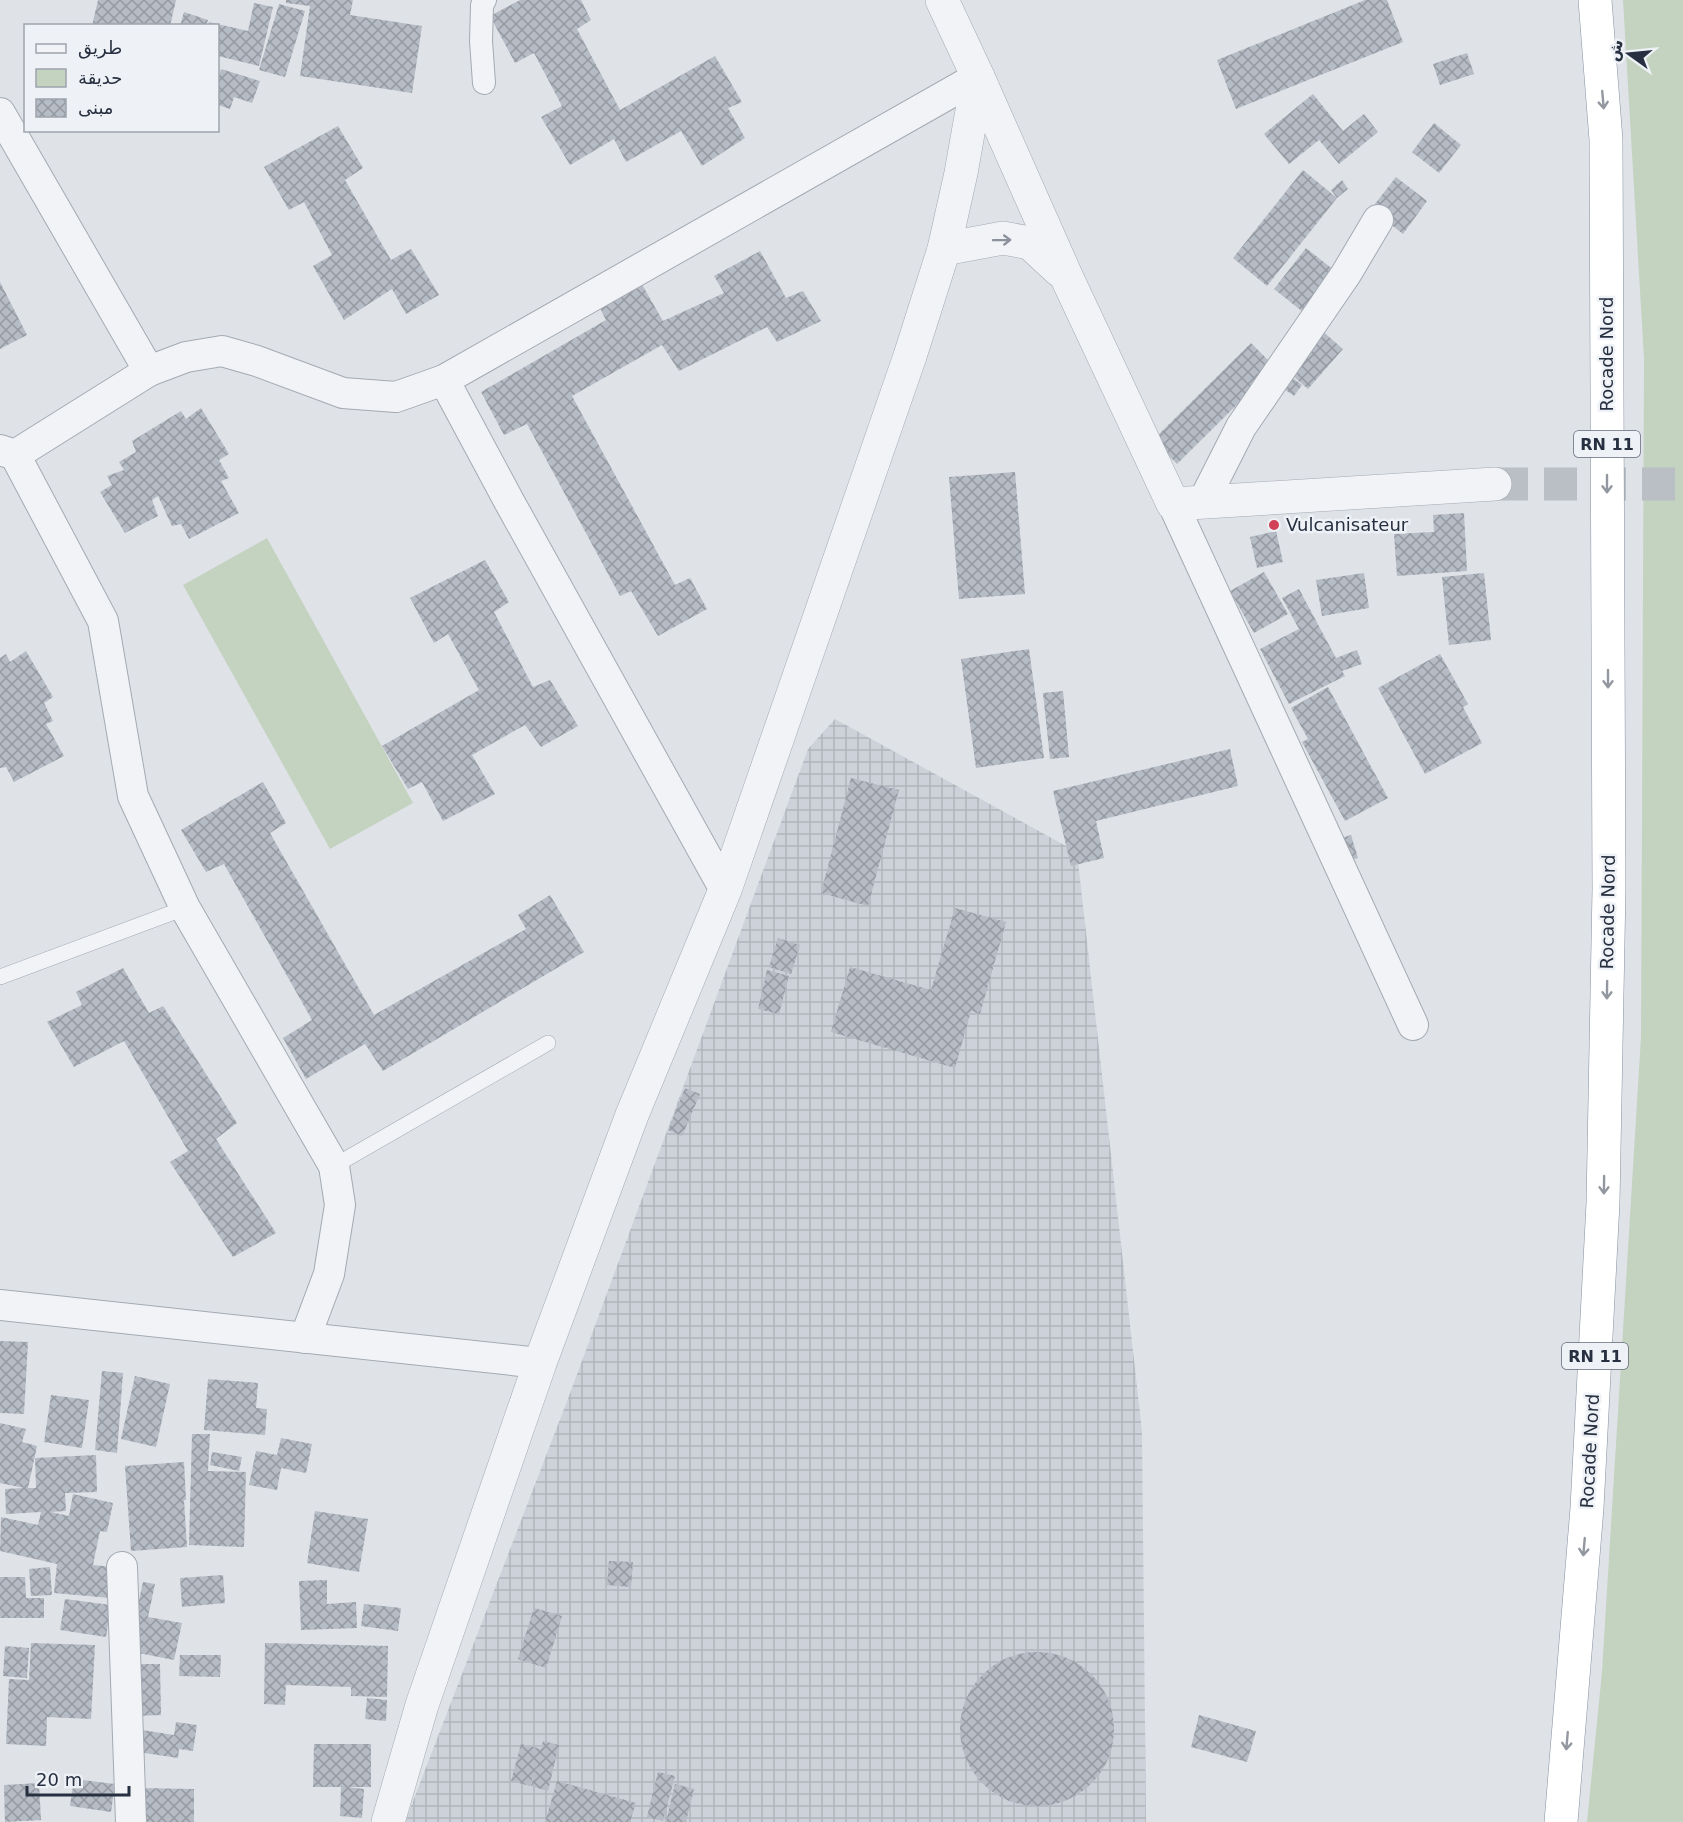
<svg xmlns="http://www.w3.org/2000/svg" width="1683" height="1822" font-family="'DejaVu Sans','Noto Sans Arabic',sans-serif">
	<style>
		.industrial { fill: url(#industrial-grid) }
		.green { fill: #c4d2c0 }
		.building { fill: url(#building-cross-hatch) }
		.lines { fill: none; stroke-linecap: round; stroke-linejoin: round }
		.tertiary-tunnel { stroke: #babfc6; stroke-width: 33; stroke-dasharray: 33 16; stroke-linecap: butt }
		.service-casing { stroke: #a4aab2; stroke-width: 16 }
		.pedestrian-casing { stroke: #a4aab2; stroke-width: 24 }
		.minor-casing { stroke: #a4aab2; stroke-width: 32 }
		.tertiary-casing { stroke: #a4aab2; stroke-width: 34 }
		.motorway-casing { stroke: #86909f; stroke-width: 34 }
		.service { stroke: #f1f3f7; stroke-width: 15 }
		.pedestrian { stroke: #f1f3f7; stroke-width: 22 }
		.minor { stroke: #f1f3f7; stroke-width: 30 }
		.tertiary { stroke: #f1f3f7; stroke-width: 33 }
		.motorway { stroke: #fff; stroke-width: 33 }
		.oneway { stroke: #9398a0 }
		.oneway2 { stroke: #8c929c }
		.poi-dot { fill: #d14157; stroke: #eef1f6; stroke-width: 2 }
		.labels { text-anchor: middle; stroke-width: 5; stroke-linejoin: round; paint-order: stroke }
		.shield { fill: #eef1f6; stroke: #636a77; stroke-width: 1.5 }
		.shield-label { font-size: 16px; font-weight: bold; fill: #273040 }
		.street-label { font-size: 18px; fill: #273040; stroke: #eef1f6 }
		.poi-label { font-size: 18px; fill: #273040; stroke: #eef1f6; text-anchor: start }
	</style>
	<defs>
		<pattern id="industrial-grid" width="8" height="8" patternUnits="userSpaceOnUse" patternTransform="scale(1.5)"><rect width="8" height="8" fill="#cdd2da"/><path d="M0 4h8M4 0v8" fill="none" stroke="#b0b5bc"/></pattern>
		<pattern id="building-cross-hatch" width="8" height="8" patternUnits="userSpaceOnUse" patternTransform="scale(1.5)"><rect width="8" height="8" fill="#b6bcc5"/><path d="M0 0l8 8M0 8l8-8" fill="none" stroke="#9499a1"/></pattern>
	</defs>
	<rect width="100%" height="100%" fill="#dfe3e8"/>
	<!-- industrial -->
	<path class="industrial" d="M 835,719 L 1077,852 L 1142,1431 L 1146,1822 L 405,1822 L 569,1396 L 808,749 Z"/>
	<!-- green -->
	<g class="green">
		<path d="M 1623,0 L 1683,0 L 1683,1822 L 1587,1822 L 1602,1672 L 1641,1037 L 1644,359 Z"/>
		<path d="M 267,538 L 413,803 L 330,849 L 183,585 Z"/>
	</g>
	<!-- building -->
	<g class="building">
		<path d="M 98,0 L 176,0 L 170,26 L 92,26 Z"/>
		<path d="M 286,0 L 353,0 L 350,15 L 422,26 L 412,93 L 300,76 L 310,6 L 286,3 Z"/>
		<path d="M 520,0 L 581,0 L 591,20 L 577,29 L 620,110 L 715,56 L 742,102 L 728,108 L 745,138 L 702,166 L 681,131 L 626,162 L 614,139 L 570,165 L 541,117 L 562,106 L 534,53 L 515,63 L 490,16 Z"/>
		<path d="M 1365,0 L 1387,0 L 1403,42 L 1236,109 L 1217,60 Z"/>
		<path d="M 254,3 L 273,7 L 259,66 L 218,56 L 218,26 L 208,26 L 209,22 L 248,31 Z"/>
		<path d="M 279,4 L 305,11 L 285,77 L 259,70 Z"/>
		<path d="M 184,12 L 208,20 L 206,26 L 180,26 Z"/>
		<path d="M 1467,53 L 1474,74 L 1440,85 L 1433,64 Z"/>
		<path d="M 221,69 L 260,81 L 252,103 L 234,97 L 230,109 L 218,105 L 218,79 Z"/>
		<path d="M 1313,94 L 1343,131 L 1364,114 L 1378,132 L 1339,164 L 1319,140 L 1289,164 L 1264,134 Z"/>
		<path d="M 1434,123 L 1461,145 L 1439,173 L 1412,152 Z"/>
		<path d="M 338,126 L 363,168 L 345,180 L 391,260 L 411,249 L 439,295 L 406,314 L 392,289 L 344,320 L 313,266 L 332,255 L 304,202 L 289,210 L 264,167 Z"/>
		<path d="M 1303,170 L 1337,198 L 1267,286 L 1233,258 Z"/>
		<path d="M 1396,177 L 1427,201 L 1403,234 L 1371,209 Z"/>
		<path d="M 1342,180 L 1348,189 L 1337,198 L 1331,190 Z"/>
		<path d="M 1306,248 L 1340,275 L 1308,316 L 1274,289 Z"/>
		<path d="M 760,251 L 786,298 L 803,291 L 821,321 L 777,342 L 767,327 L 679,371 L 662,345 L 572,396 L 675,585 L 690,578 L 707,609 L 658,636 L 631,591 L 620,596 L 527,424 L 504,435 L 481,392 L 606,320 L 599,306 L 640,281 L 663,321 L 724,293 L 714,276 Z"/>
		<path d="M 0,282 L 27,335 L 0,349 Z"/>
		<path d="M 1320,329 L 1343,349 L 1308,389 L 1286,370 Z"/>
		<path d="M 1251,343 L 1275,367 L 1177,464 L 1153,440 Z"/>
		<path d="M 1285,372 L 1302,385 L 1294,396 L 1277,384 Z"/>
		<path d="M 201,408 L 229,454 L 219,460 L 229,478 L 221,481 L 239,513 L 189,539 L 181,524 L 172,526 L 158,496 L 152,500 L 158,516 L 125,533 L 100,492 L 112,485 L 107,476 L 124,470 L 119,462 L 136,452 L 132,441 L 181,411 L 186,419 Z"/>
		<path d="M 1015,472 L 1025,594 L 959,599 L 949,477 Z"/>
		<path d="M 1464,513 L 1467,571 L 1397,576 L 1394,534 L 1434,532 L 1433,515 Z"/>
		<path d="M 1276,531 L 1283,562 L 1257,568 L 1250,537 Z"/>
		<path d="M 485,560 L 509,602 L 494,612 L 533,687 L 550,680 L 578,726 L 541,747 L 525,725 L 472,755 L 495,794 L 443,821 L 422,782 L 408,789 L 382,746 L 479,690 L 448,634 L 434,643 L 410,598 Z"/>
		<path d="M 1264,572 L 1288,614 L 1254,633 L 1230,591 Z"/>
		<path d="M 1364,573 L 1369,608 L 1322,616 L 1316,580 Z"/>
		<path d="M 1484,573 L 1491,640 L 1449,645 L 1442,577 Z"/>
		<path d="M 1299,589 L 1336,658 L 1357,650 L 1362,664 L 1342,671 L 1345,676 L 1289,704 L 1260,649 L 1299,629 L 1282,598 Z"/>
		<path d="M 1029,649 L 1044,758 L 976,768 L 961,659 Z"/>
		<path d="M 26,651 L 53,697 L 44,703 L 53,721 L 46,724 L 64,756 L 14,782 L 6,767 L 0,768 L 0,658 L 6,654 L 10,662 Z"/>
		<path d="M 1440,654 L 1468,704 L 1463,707 L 1482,743 L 1425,774 L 1378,688 Z"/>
		<path d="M 1328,687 L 1388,798 L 1345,821 L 1302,742 L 1308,739 L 1291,708 Z"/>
		<path d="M 1063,691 L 1069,757 L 1050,759 L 1043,693 Z"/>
		<path d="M 1230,749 L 1238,786 L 1096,821 L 1104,858 L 1071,866 L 1053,791 Z"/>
		<path d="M 851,778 L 899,790 L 868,906 L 821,893 Z"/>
		<path d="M 263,782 L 286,823 L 270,833 L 374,1015 L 526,929 L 518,915 L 550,895 L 584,952 L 383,1071 L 365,1044 L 306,1079 L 283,1038 L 312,1020 L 224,864 L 206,872 L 181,830 Z"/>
		<path d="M 1351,835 L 1358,858 L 1342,863 L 1335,840 Z"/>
		<path d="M 955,908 L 1006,922 L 980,1014 L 971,1011 L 955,1068 L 831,1032 L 850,967 L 931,990 Z"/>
		<path d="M 778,938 L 800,945 L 791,974 L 769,967 Z"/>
		<path d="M 123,968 L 149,1013 L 163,1006 L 237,1123 L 216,1139 L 276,1233 L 233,1257 L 170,1162 L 188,1151 L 124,1041 L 74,1067 L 47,1022 L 82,1005 L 76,992 Z"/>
		<path d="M 767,970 L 789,976 L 779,1014 L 758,1009 Z"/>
		<path d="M 685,1088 L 700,1094 L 682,1136 L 668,1130 Z"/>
		<path d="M 0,1341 L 28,1342 L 24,1414 L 0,1413 Z"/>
		<path d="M 102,1371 L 123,1373 L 117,1453 L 95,1450 Z"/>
		<path d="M 135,1376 L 170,1384 L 156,1447 L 121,1439 Z"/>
		<path d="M 208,1379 L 258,1383 L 256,1408 L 267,1409 L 265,1435 L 204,1430 Z"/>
		<path d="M 51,1395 L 89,1400 L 82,1448 L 44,1442 Z"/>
		<path d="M 0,1423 L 26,1429 L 22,1442 L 37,1446 L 28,1488 L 36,1488 L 35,1458 L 96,1455 L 97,1492 L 65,1493 L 66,1511 L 51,1512 L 69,1516 L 73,1494 L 113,1503 L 107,1532 L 100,1531 L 93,1565 L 113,1567 L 110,1598 L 54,1593 L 57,1564 L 0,1551 L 1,1517 L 38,1525 L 41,1512 L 6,1514 L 5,1489 L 24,1488 L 0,1483 Z"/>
		<path d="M 192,1434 L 210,1434 L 208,1471 L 246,1472 L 244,1547 L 189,1545 Z"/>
		<path d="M 281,1438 L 312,1444 L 306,1473 L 281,1468 L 277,1490 L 249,1485 L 256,1451 L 277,1455 Z"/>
		<path d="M 212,1452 L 242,1457 L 239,1471 L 210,1465 Z"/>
		<path d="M 184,1462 L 186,1500 L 184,1500 L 187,1547 L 131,1551 L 125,1466 Z"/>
		<path d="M 315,1511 L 368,1519 L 359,1572 L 307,1563 Z"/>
		<path d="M 609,1561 L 633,1562 L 631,1587 L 607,1585 Z"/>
		<path d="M 50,1567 L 52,1595 L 31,1596 L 29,1569 Z"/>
		<path d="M 223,1575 L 225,1603 L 182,1607 L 180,1578 Z"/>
		<path d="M 0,1577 L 25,1577 L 26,1598 L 44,1598 L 44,1618 L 0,1618 Z"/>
		<path d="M 327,1580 L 327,1604 L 356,1602 L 357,1628 L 301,1630 L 299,1581 Z"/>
		<path d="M 143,1582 L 155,1584 L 148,1617 L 182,1623 L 174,1660 L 128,1651 Z"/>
		<path d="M 65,1599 L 111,1605 L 106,1637 L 60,1630 Z"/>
		<path d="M 364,1604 L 401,1608 L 398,1631 L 361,1626 Z"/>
		<path d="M 534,1608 L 562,1616 L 546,1668 L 518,1659 Z"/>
		<path d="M 31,1643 L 95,1645 L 91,1719 L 47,1717 L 46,1746 L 6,1744 L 9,1679 L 29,1680 Z"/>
		<path d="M 265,1643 L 388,1646 L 387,1697 L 351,1696 L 351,1687 L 286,1685 L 285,1705 L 264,1704 Z"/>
		<path d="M 5,1646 L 29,1648 L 27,1678 L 3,1676 Z"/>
		<circle cx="1037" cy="1729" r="77"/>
		<path d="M 180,1655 L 221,1655 L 220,1677 L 179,1676 Z"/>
		<path d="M 136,1664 L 160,1664 L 161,1715 L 136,1716 Z"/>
		<path d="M 367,1698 L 387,1700 L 386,1721 L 365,1719 Z"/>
		<path d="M 1199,1715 L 1256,1731 L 1247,1762 L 1191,1747 Z"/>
		<path d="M 176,1722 L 197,1725 L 193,1751 L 179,1749 L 178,1758 L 138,1752 L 142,1730 L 174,1735 Z"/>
		<path d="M 543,1741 L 559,1745 L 548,1791 L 531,1786 L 538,1762 L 530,1786 L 511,1781 L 521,1744 L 541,1749 Z"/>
		<path d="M 314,1744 L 371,1744 L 371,1787 L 347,1787 L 364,1789 L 362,1818 L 340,1816 L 341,1787 L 313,1787 Z"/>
		<path d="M 658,1772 L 675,1776 L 663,1821 L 647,1817 Z"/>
		<path d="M 74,1779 L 115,1784 L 111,1812 L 70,1806 Z"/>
		<path d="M 557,1781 L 636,1803 L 630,1822 L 545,1822 Z"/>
		<path d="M 39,1783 L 41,1820 L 5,1822 L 4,1785 Z"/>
		<path d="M 675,1784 L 694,1789 L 686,1822 L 666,1822 Z"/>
		<path d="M 140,1788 L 194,1789 L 194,1822 L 140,1822 Z"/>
	</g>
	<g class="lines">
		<!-- tertiary-tunnel -->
		<path class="tertiary-tunnel" d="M 1495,484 L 1683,484"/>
		<defs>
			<g id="service">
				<path d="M 0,977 L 185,908"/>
				<path d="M 334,1166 L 548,1043"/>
			</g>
			<path id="pedestrian" d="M 484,83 L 481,41 L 482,5 L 485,0"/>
			<g id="minor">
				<path d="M 0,113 L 149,371"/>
				<path d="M 444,380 L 510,503 L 725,890"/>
				<path d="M 0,450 L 15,455 L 103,621 L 133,796 L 185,908 L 334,1166 L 340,1205 L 329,1274 L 305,1338"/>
				<path d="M 15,455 L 149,371 L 186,357 L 222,351 L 257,361 L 343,393 L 396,397 L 444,380 L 978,77"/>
				<path d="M 1203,502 L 1241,427 L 1346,274 L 1378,220"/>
				<path d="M 1173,504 L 1413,1025"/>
				<path d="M 0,1305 L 540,1363"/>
				<path d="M 122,1567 L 131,1822"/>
			</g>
			<g id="tertiary">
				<path d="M 978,77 L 1067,278 L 1173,504 L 1495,484"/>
				<path d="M 944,249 L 1003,238 L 1030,243 L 1059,270"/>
				<path d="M 388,1822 L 422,1705 L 540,1363 L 632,1115 L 725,890 L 910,356 L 944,249 L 961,173 L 978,77 L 942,0"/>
			</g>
			<path id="motorway" d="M 1561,1822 L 1587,1508 L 1603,1203 L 1609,889 L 1606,140 L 1595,0"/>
		</defs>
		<!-- service casing -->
		<use href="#service" class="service-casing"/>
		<!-- pedestrian casing -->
		<use href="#pedestrian" class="pedestrian-casing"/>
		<!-- minor casing -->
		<use href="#minor" class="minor-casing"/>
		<!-- tertiary casing -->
		<use href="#tertiary" class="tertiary-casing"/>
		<!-- motorway casing -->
		<use href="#motorway" class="motorway-casing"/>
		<!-- service -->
		<use href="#service" class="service"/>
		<!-- pedestrian -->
		<use href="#pedestrian" class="pedestrian"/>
		<!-- minor -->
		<use href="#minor" class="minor"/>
		<!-- tertiary -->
		<use href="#tertiary" class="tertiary"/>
		<!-- motorway -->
		<use href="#motorway" class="motorway"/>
	</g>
	<!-- one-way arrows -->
	<defs><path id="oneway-shaft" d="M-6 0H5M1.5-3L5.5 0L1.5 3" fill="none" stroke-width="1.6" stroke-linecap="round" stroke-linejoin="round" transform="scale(1.5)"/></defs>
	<g class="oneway">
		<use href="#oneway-shaft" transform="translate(1603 100) rotate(85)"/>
		<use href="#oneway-shaft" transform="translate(1607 484) rotate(90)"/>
		<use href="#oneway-shaft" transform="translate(1608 679) rotate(90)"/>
		<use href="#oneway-shaft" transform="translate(1607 990) rotate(91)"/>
		<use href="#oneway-shaft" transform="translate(1604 1185) rotate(91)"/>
		<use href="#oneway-shaft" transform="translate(1584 1547) rotate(95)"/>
		<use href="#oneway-shaft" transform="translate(1567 1741) rotate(95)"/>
	</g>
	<use class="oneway2" href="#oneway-shaft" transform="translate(1002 240) rotate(-1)"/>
	<!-- markers -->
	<circle class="poi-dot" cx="1274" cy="525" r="6"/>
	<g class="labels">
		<!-- shield labels -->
		<g class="shield">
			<rect x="1574" y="431" width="66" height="26" rx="4.5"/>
			<rect x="1562" y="1343" width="66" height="26" rx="4.5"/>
		</g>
		<g class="shield-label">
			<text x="1607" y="450">RN 11</text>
			<text x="1595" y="1362">RN 11</text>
		</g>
		<!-- street labels -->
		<g class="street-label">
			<text transform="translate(1607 354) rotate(-90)" y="6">Rocade Nord</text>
			<text transform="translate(1608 912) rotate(-89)" y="6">Rocade Nord</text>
			<text transform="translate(1590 1451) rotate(-87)" y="6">Rocade Nord</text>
		</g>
		<!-- poi labels -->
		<g class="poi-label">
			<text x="1286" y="531">Vulcanisateur</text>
		</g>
	</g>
	<!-- legend -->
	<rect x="24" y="24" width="195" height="108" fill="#eef1f6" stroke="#9ea4ad" stroke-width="1.5"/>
	<rect x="36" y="44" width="30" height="9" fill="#f1f3f7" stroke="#9ea4ad" stroke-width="1.5"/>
	<text x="78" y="54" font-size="18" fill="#273040">طريق</text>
	<rect x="36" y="69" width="30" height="18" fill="#c4d2c0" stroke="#9ea4ad" stroke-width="1.5"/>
	<text x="78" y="84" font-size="18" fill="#273040">حديقة</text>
	<rect x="36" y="99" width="30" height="18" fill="url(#building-cross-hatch)" stroke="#9ea4ad" stroke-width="1.5"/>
	<text x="78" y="114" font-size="18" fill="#273040">مبنى</text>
	<!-- north arrow -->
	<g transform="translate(1629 54) rotate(285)" stroke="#eef1f6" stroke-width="4.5" paint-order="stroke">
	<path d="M0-4.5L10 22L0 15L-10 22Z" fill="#273040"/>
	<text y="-9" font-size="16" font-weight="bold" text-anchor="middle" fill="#273040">ش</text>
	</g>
	<!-- scale -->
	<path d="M27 1786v9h102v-9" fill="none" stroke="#273040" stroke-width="3"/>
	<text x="36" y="1786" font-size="18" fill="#273040" stroke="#eef1f6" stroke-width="4.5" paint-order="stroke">20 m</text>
</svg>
